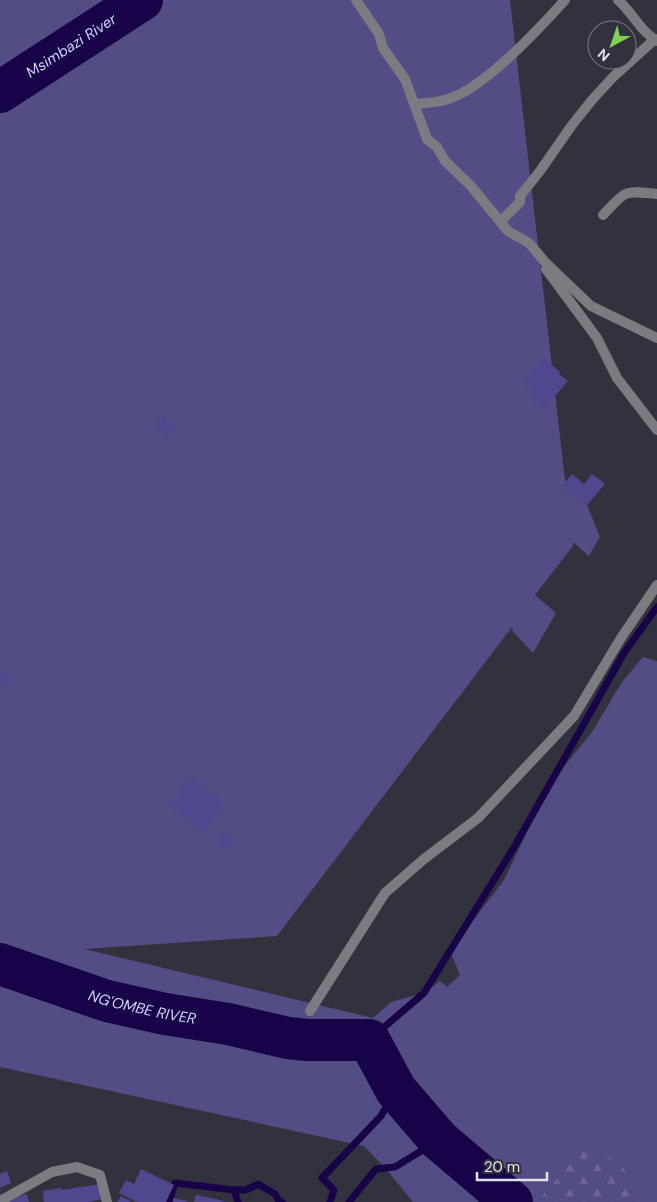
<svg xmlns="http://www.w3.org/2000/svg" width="657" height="1202" font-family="'DM Sans',sans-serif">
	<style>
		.green { fill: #524d84 }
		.forest { fill: url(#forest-firs) }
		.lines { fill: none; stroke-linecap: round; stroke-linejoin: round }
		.stream { stroke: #180348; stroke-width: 7 }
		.river { stroke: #180348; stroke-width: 42 }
		.building { fill: #50488f }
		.minor { stroke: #7b7b81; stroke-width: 10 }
		.labels { text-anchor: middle; stroke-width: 5; stroke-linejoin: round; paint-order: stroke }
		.water-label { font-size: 15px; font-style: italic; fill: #cfcff8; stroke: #32323e }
	</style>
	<defs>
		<pattern id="forest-firs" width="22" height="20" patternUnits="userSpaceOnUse" patternTransform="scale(1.25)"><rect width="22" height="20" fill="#524d84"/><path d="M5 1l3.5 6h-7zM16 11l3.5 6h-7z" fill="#6b6696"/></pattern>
	</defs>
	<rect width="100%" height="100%" fill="#32323e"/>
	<!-- green -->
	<path class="green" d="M 0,0 L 510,0 L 566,489 L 587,505 L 600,537 L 589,556 L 573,542 L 573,546 L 535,595 L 556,613 L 533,653 L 513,632 L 512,627 L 277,936 L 84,949 L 373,1018 L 391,1002 L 424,993 L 440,981 L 447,987 L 460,975 L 450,951 L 504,880 L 550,784 L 592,732 L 622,682 L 643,657 L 657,661 L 657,1202 L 413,1202 L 387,1170 L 364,1146 L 0,1067 Z"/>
	<!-- forest -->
	<path class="forest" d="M 581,1151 L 619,1160 L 644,1202 L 537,1202 Z"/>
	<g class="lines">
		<!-- stream -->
		<g class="stream">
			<path d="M 369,1040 L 424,993 L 513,849 L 624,653 L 657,607"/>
			<path d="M 169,1202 L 175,1183 L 234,1190"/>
			<path d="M 238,1202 L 234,1190 L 246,1190 L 258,1184 L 275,1194 L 279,1201 L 282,1202"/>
			<path d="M 330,1202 L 334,1190 L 322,1178 L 381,1116 L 396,1090"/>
			<path d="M 349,1202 L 376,1169 L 395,1167 L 439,1140"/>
		</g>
		<!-- river -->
		<g class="river">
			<path id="s1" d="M 0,92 L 142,0"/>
			<path id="s2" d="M 0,964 L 107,1001 L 165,1014 L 228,1024 L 288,1038 L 307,1040 L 369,1040 L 396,1090 L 439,1140 L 512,1202"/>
		</g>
	</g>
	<!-- building -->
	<g class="building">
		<path d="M 543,358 L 560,372 L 559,374 L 568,381 L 544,409 L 531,399 L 536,393 L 523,383 Z"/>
		<path d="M 163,416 L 175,427 L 167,436 L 155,425 Z"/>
		<path d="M 572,474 L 584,484 L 592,474 L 605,484 L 587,505 L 562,486 Z"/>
		<path d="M 0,668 L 8,679 L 0,684 Z"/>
		<path d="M 189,778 L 224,803 L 204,831 L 169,806 Z"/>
		<path d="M 225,833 L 234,839 L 228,849 L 218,843 Z"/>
		<path d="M 141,1169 L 174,1185 L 166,1202 L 137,1202 L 119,1193 L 126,1180 L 134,1184 Z"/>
		<path d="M 7,1171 L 11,1183 L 0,1188 L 0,1174 Z"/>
		<path d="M 100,1184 L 102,1199 L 88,1202 L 44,1202 L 43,1191 L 61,1188 L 62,1190 Z"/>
		<path d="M 27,1194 L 29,1202 L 11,1202 L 10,1199 Z"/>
		<path d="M 196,1195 L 224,1201 L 224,1202 L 194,1202 Z"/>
		<path d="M 121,1196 L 132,1202 L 117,1202 Z"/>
		<path d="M 173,1198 L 187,1201 L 187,1202 L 173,1202 Z"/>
	</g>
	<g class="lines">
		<!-- minor -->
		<g class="minor">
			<path d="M 356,0 L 379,34 L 383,48 L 405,79 L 427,139 L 437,147 L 445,161 L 471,186 L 508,231 L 529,243 L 545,262 L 591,306 L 657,338"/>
			<path d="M 618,0 C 633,13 639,30 657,41"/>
			<path d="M 415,104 C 429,103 443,102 456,96 C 492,80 539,29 565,0"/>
			<path d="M 603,215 C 626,191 623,190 657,194"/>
			<path d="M 501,221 L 520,202 L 520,196 L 540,171 L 572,125 L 592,100 L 613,77 L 655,39"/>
			<path d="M 546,269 L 597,338 L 617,378 L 657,430"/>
			<path d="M 310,1011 L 385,893 L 424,859 L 478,818 L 574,716 L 621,638 L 657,585"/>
			<path d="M 0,1201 L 52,1172 L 77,1167 L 100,1175 L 107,1202"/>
		</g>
	</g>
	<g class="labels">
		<!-- water labels -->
		<g class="water-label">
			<text dy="5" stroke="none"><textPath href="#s1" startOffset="85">Msimbazi River</textPath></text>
			<text dy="5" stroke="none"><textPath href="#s2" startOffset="149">NG'OMBE RIVER</textPath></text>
		</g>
	</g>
	<!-- north arrow -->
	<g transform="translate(612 45) rotate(220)"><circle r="24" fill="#32323e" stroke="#787883"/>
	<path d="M0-4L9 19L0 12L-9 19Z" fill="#80d051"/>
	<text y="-8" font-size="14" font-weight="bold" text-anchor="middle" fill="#e2e2ea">N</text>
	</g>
	<!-- scale -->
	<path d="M477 1172v8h70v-8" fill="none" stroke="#e2e2ea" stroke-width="2.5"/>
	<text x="484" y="1172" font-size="15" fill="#e2e2ea" stroke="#32323e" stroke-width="4" paint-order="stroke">20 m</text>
</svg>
